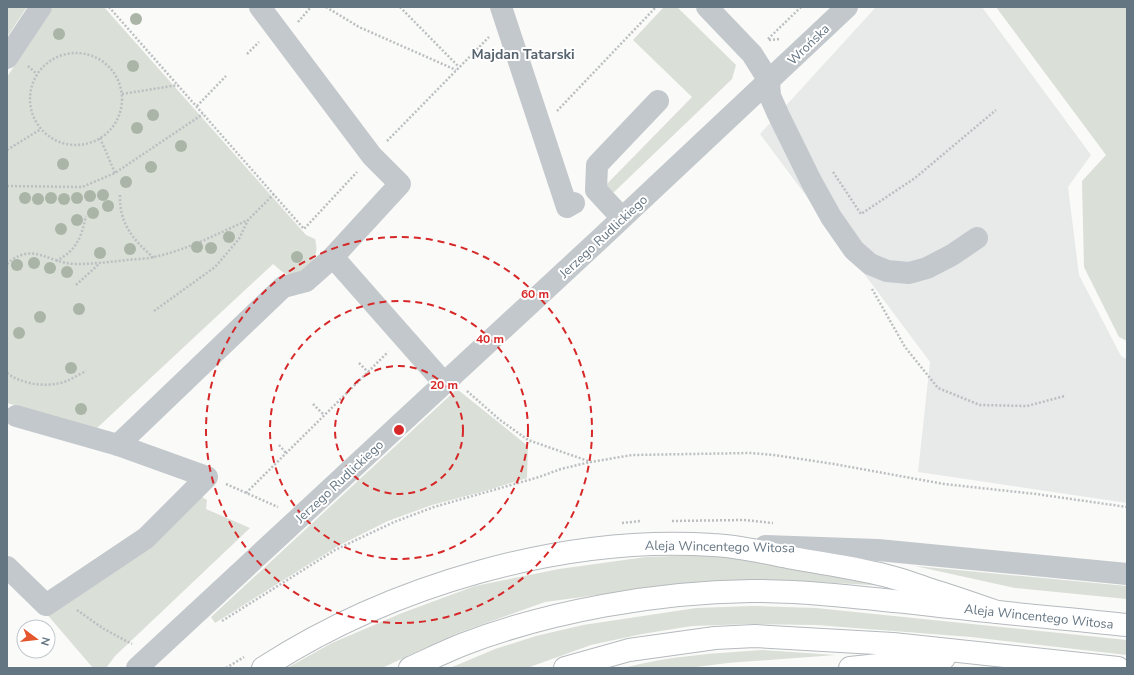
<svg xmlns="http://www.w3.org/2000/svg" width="1134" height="675" font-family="'Nunito Sans',sans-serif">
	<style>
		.built { fill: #e8e9e9 }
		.green { fill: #dadfd7 }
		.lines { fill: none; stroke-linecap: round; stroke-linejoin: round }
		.major-casing { stroke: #b5babe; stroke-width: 24 }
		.path { stroke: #bbbfc2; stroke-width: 2.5; stroke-dasharray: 2 2; stroke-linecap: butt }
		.minor { stroke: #c3c8cc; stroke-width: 22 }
		.major { stroke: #fff; stroke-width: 22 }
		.tree { fill: #aab4a7 }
		.ring { fill: none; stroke: #d62828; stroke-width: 2; stroke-dasharray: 7 5 }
		.labels { text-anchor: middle; stroke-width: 4; stroke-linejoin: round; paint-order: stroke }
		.street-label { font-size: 13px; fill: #657683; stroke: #fff }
		.neighbourhood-label { font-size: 14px; font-weight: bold; fill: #57646e; stroke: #fff }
		.centre { fill: #d62828; stroke: #fff; stroke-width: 2 }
		.ring-label { font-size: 12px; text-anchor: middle; font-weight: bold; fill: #d62828; stroke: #fff; stroke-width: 4; stroke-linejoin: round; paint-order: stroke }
	</style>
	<rect width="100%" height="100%" fill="#fafaf8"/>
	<!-- built -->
	<path class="built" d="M 876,7 L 982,7 L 1091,155 L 1068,187 L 1079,275 L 1121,356 L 1127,359 L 1127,503 L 918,472 L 930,362 L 760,134 Z"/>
	<!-- green -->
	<g class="green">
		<path d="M 7,7 L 27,7 L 7,37 Z"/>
		<path d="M 53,7 L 104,7 L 306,235 L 315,239 C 316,243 317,248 316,252 C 314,263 305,278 292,276 C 284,274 279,269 273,264 L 97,428 L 7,403 L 7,77 Z"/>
		<path d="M 664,7 L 677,7 L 736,65 L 732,79 L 613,193 L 605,186 L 692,97 L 633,40 Z"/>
		<path d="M 996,7 L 1127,7 L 1127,341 L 1119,337 L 1084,267 L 1082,181 L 1106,155 Z"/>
		<path d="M 457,389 L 528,446 L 527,478 L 485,491 L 432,505 L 388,521 L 338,546 L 215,623 L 211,617 Z"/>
		<path d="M 202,497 L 207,500 L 206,509 L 250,528 L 115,656 L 106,668 L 93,668 L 45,612 Z"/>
		<path d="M 729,554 L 889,586 L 816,582 L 731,581 L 672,585 L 545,602 L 458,633 L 382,668 L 287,668 L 332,643 L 402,613 L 475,586 L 559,569 L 646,557 Z"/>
		<path d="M 915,566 L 1127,586 L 1127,599 L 1015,588 Z"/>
		<path d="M 753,606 L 816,608 L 1127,640 L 1127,655 L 971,637 L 816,625 L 750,624 L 692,626 L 642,634 L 591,645 L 527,668 L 450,668 L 495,649 L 536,636 L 583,625 L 696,608 Z"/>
		<path d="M 762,650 L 836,655 L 728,663 L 688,668 L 623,668 C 669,656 715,653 762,650 Z"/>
	</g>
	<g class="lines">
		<defs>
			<g id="major">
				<path d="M 263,668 C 390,586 561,535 713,545 C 739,546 767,553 793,558 C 825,564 859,568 891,577 C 903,580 916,585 928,589 C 951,596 974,604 997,612"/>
				<path d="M 410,668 C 428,660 446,651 464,644 C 550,611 658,592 751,591 C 808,591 866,598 923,604 C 991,612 1059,618 1127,625"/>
				<path d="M 565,668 L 629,650 L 715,638 L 755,636 L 893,644 L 1118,668"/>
				<path d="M 850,668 L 944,658"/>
			</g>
		</defs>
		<!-- major casing -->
		<use href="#major" class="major-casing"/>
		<!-- path -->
		<g class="path">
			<path d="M 109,7 L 304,229 L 357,172"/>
			<path d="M 326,7 L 359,27 L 456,70"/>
			<path d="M 400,7 L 459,67"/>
			<path d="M 298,22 L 311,7"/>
			<path d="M 768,39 L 801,7"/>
			<path d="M 769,40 L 780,39"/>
			<circle cx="76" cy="99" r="46"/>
			<path d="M 247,54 L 259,42"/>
			<path d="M 28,66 L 37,74"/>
			<path d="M 122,94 L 178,85"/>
			<path d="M 197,106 L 226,76"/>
			<path d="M 557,111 L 656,7"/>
			<path d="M 100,138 L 115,173"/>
			<path d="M 387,141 L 489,37"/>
			<path d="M 7,150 L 41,129"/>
			<path d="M 833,172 L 861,214 L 915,178 L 996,110"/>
			<path d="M 7,186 L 82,187 L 115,173 L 203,114"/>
			<path d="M 120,195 C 119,223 133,240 154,258"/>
			<path d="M 56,261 C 77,250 81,238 86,216"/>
			<path d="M 7,264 C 32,241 48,263 75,264 C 93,264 110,262 127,260 C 136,259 146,259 154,257 C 187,250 217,234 248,220"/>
			<path d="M 76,285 L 99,264"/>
			<path d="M 872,289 L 905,347 L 938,388 L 980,405 L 1027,406 L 1065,396"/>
			<path d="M 154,311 L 215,267 L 239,239 L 248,220 L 274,194"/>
			<path d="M 359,363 L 368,372"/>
			<path d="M 7,373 C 23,385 48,388 67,381 C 73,378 80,374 86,371"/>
			<path d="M 467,391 L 500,420 L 528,440 L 591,462 L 632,455 L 750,453 L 774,455 L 834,464 L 944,484 L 1036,494 L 1127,507"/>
			<path d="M 313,404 L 324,415"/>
			<path d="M 279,445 L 286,453"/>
			<path d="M 226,484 L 278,507"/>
			<path d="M 246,493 L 388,352"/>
			<path d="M 672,521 L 744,520 L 773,523"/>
			<path d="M 622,523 L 641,521"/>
			<path d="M 77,610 L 104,629 L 132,644"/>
			<path d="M 222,621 L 335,550 L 394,522 L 434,507 L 539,477 L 561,469 L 590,462"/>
			<path d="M 226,668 L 244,657"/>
		</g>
		<!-- minor -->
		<g class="minor">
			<path d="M 501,7 L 567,207 L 574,203"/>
			<path d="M 707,7 L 752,54 L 769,81 L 770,96 L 778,114 L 811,181 L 831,217 L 854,250 L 870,264 L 887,271 L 909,273 L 927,268 L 952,255 L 977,238"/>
			<path d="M 7,58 L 41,7"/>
			<path d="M 622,218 L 596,190 L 597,165 L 658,101"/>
			<path d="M 333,257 L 444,383"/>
			<path d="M 118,445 L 283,287 L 306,281 L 333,257 L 400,184 L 372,156 L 260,7"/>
			<path d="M 765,546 L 878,550 L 1127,574"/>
			<path d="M 7,567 L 46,605 L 146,538 L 207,477 L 118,445 L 16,416"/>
			<path d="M 137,668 L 601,238 L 847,7"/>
		</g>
		<!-- major -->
		<use href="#major" class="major"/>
	</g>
	<!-- trees -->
	<g class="tree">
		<circle cx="136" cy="19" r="6"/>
		<circle cx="59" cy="34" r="6"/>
		<circle cx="133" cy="66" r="6"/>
		<circle cx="153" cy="115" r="6"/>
		<circle cx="137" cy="128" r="6"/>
		<circle cx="181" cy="146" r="6"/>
		<circle cx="63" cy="164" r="6"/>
		<circle cx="151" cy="167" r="6"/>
		<circle cx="126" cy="182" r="6"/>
		<circle cx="103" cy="195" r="6"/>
		<circle cx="90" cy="196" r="6"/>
		<circle cx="25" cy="198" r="6"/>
		<circle cx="51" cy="198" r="6"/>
		<circle cx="77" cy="198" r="6"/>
		<circle cx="38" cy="199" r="6"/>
		<circle cx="64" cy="199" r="6"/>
		<circle cx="108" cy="206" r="6"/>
		<circle cx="93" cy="213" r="6"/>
		<circle cx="77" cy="220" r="6"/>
		<circle cx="61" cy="229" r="6"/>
		<circle cx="229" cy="237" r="6"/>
		<circle cx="197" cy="247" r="6"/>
		<circle cx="211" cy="248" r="6"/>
		<circle cx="130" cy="249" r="6"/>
		<circle cx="100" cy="253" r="6"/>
		<circle cx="297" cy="257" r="6"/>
		<circle cx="34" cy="263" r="6"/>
		<circle cx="17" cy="265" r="6"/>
		<circle cx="50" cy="268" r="6"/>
		<circle cx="67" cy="272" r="6"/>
		<circle cx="79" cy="309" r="6"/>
		<circle cx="40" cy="317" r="6"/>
		<circle cx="19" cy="333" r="6"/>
		<circle cx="71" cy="368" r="6"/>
		<circle cx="81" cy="409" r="6"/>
	</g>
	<!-- distance rings -->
	<g class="ring">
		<circle cx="399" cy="430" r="64"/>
		<circle cx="399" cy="430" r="129"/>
		<circle cx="399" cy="430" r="193"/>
	</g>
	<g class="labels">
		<!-- street labels -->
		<g class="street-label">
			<text transform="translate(808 44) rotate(-44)" y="5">Wrońska</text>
			<text transform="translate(603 236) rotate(-43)" y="5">Jerzego Rudlickiego</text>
			<text transform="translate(339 481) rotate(-43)" y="5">Jerzego Rudlickiego</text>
			<text transform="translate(720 546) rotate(1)" y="5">Aleja Wincentego Witosa</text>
			<text transform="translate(1039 616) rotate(6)" y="5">Aleja Wincentego Witosa</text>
		</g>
		<!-- neighbourhood labels -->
		<g class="neighbourhood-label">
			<text x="523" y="59">Majdan Tatarski</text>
		</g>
	</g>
	<circle cx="399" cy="430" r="6" class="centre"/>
	<g class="ring-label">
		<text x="535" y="298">60 m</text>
		<text x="490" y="343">40 m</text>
		<text x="444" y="389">20 m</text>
	</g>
	<!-- border -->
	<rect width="1134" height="675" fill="none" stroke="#657683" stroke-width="16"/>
	<!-- north arrow -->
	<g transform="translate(36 639) rotate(105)"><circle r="19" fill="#ffffff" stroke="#c1c8cd"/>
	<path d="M0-3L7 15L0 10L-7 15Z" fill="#e4572e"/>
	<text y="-6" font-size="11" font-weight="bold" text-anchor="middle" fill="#657683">N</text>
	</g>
</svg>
